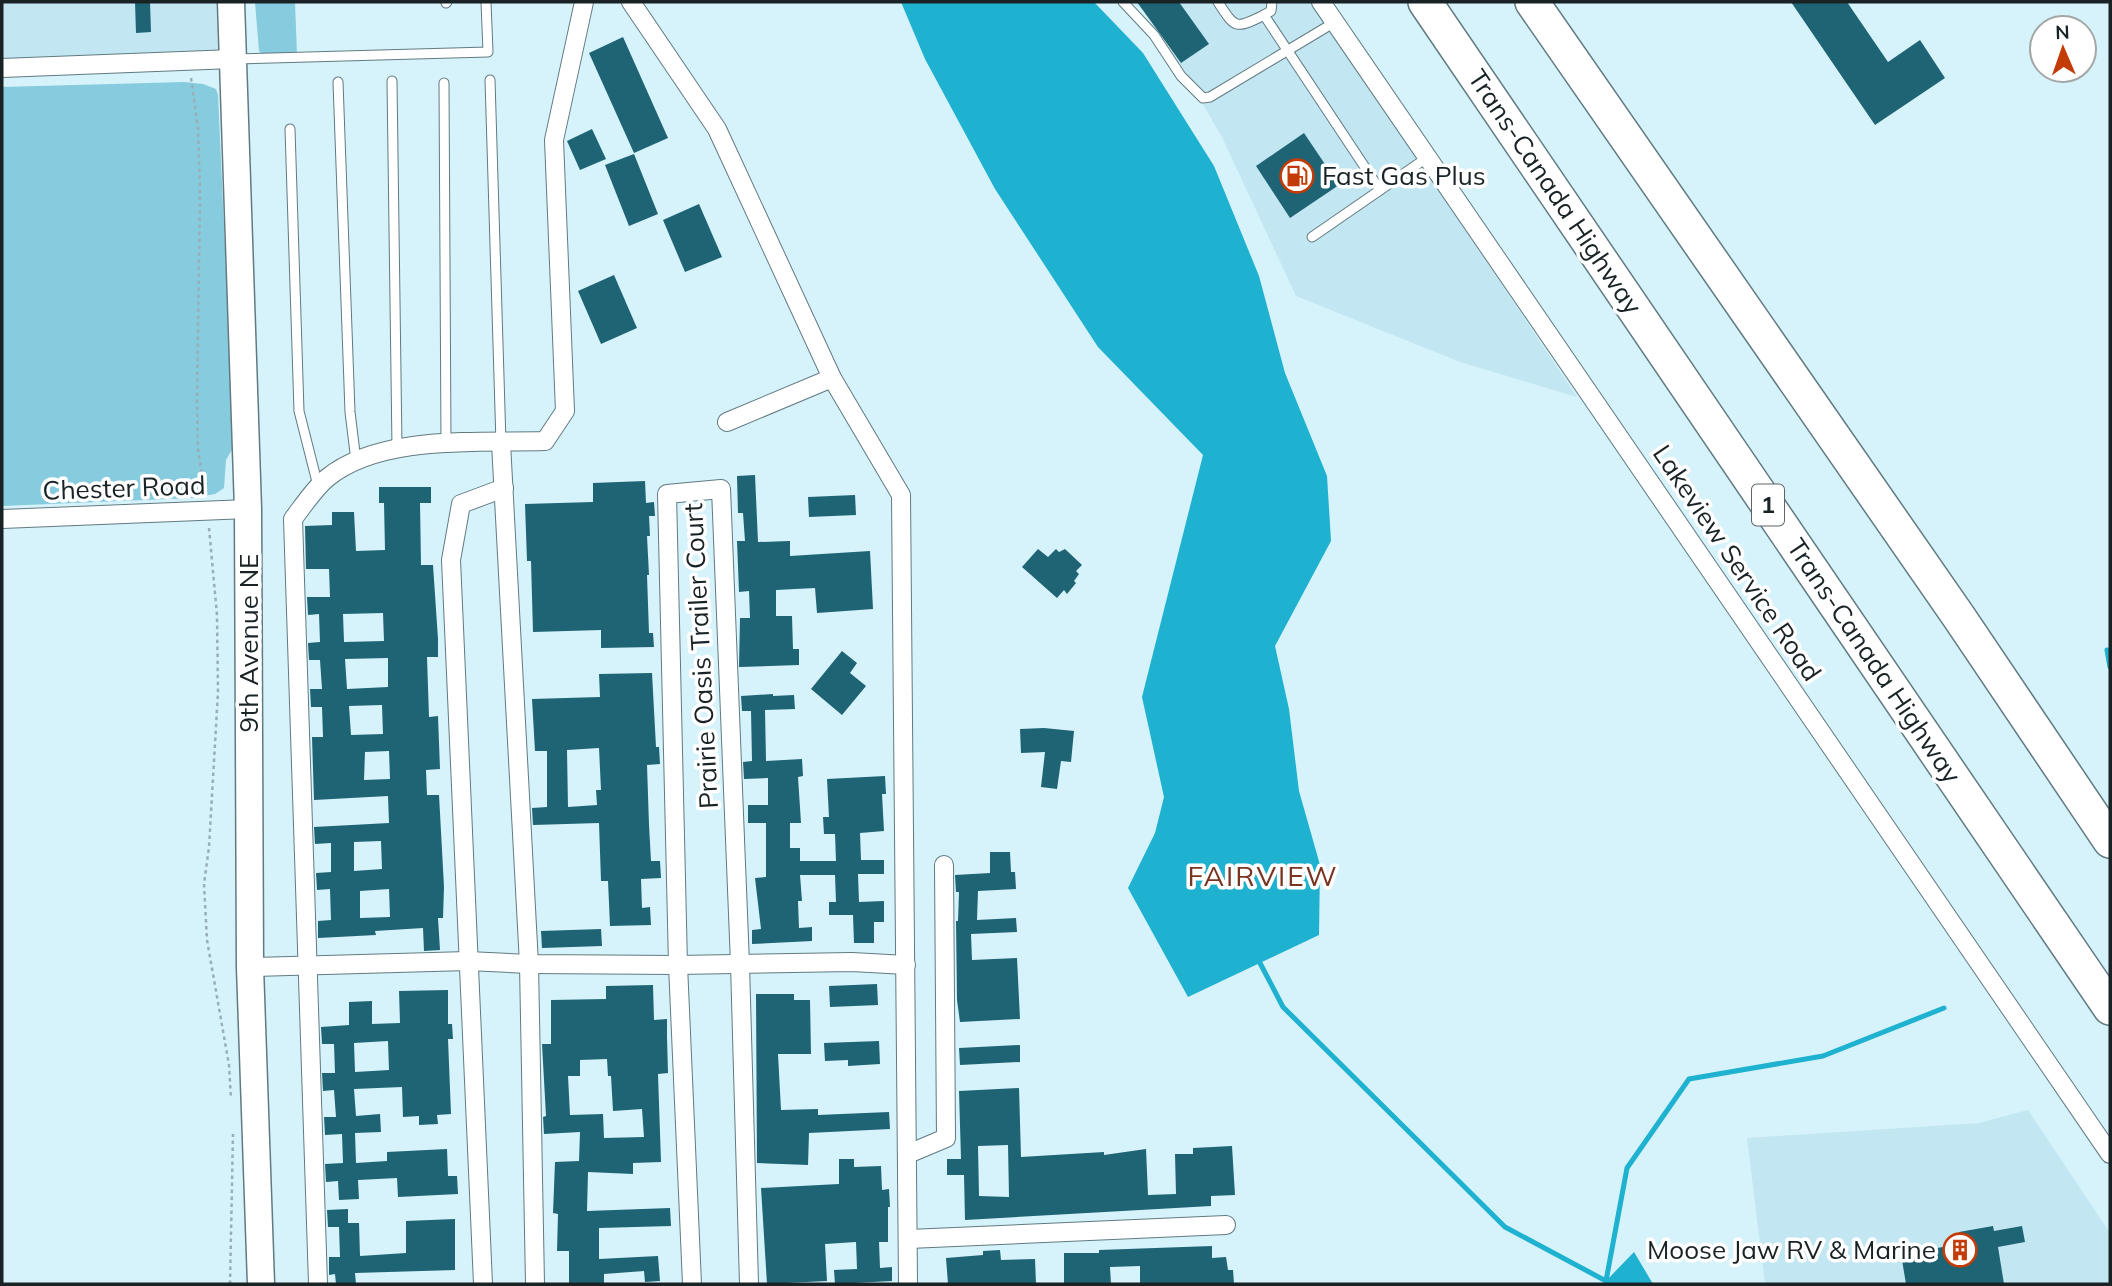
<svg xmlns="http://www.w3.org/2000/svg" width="2112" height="1286" font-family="Mulish,sans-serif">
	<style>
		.built { fill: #c3e7f2 }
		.green { fill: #86cbde }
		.water { fill: #1eb1d0 }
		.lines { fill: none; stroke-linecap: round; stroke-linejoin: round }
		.stream { stroke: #1eb1d0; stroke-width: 5 }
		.building { fill: #1e6475; fill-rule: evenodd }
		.lane-casing { stroke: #617a82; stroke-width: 11 }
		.street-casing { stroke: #617a82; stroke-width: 20 }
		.secondary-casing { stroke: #617a82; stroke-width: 29 }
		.highway-casing { stroke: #617a82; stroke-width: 36 }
		.path { stroke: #99afb6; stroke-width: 2.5; stroke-dasharray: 3.5 3.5; stroke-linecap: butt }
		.lane { stroke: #fff; stroke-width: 9 }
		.street { stroke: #fff; stroke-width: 18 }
		.secondary { stroke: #fff; stroke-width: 26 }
		.highway { stroke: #fff; stroke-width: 33 }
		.labels { text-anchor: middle; stroke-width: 7; stroke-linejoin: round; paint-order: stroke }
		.shield { fill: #fff; stroke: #5e6567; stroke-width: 2 }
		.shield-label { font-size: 24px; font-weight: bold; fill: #192326 }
		.poi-label { font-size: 26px; fill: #192326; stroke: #fff; text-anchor: start }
		.street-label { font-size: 26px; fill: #192326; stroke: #fff }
		.neighbourhood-label { font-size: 28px; letter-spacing: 2px; fill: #793522; stroke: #fff }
	</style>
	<rect width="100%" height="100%" fill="#d6f2fa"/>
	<!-- built -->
	<g class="built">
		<path d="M 2,2 L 231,2 L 233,59 L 2,68 Z"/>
		<path d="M 1132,2 L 1314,2 L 1577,397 L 1460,362 L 1296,296 L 1222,137 L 1151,16 Z"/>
		<path d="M 2028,1110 L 2110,1233 L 2110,1284 L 1765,1284 L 1747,1138 L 1979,1123 Z"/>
	</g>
	<!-- green -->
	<g class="green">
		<path d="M 255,2 L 295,2 L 297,55 L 263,55 L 259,51 Z"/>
		<path d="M 184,82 L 203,84 L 216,89 L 218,95 L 234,446 L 226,460 L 224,488 L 215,494 L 192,498 L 2,506 L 2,87 Z"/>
	</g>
	<!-- water -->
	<g class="water">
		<path d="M 901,2 L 1094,2 L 1143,53 L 1214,166 L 1259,276 L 1285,373 L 1327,476 L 1331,541 L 1275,646 L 1289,709 L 1299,791 L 1320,865 L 1319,935 L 1188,997 L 1128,888 L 1155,833 L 1164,797 L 1142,697 L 1203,455 L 1098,347 L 995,189 L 925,59 Z"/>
		<path d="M 1634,1252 L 1653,1284 L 1603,1284 Z"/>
	</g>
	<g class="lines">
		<!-- stream -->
		<g class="stream">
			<path d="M 2107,650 L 2110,667"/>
			<path d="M 1260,963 L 1283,1007 L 1505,1227 L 1606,1281 L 1627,1168 L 1689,1079 L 1823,1056 L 1944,1008"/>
		</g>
	</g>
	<!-- building -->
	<g class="building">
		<path d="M 135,2 L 150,2 L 151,32 L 136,33 Z"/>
		<path d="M 1137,2 L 1179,2 L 1209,44 L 1181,63 Z"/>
		<path d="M 1791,2 L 1847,2 L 1888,62 L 1920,40 L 1945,78 L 1875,125 Z"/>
		<path d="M 623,37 L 668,138 L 634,153 L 589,53 Z"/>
		<path d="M 592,129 L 606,159 L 580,170 L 567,141 Z"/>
		<path d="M 1304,133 L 1339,185 L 1290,218 L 1256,166 Z"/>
		<path d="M 634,154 L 658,214 L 629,226 L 605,165 Z"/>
		<path d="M 699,204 L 722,257 L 685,272 L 663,220 Z"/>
		<path d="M 614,275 L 637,328 L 601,344 L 578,291 Z"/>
		<path d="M 755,475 L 758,542 L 790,541 L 790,556 L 870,551 L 873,609 L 817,613 L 815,588 L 776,590 L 776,616 L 792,616 L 793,649 L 799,649 L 799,665 L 739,667 L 740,618 L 750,618 L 749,591 L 739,592 L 737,541 L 745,541 L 743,513 L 738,513 L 737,476 Z"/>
		<path d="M 645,481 L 646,503 L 654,502 L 655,516 L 649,516 L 650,536 L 647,536 L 649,575 L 647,575 L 649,633 L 653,633 L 654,647 L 601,648 L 601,630 L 533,632 L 531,561 L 527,561 L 525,504 L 593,502 L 593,483 Z"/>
		<path d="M 379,487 L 431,487 L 431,503 L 420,503 L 421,565 L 433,565 L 438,639 L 438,657 L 427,657 L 429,717 L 438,716 L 440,769 L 426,770 L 427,795 L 439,795 L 444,887 L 443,918 L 438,918 L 440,950 L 424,951 L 423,928 L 375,931 L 376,935 L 318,938 L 318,921 L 331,920 L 330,889 L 317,890 L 316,873 L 331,872 L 331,843 L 315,844 L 314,827 L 389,823 L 388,796 L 314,800 L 312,737 L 323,737 L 322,707 L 311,707 L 310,689 L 322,689 L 320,660 L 309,660 L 308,643 L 320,642 L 319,614 L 308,615 L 307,597 L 330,597 L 329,569 L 306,569 L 305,526 L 332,525 L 332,512 L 354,512 L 356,551 L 385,550 L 384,503 L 379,503 ZM 383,613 L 384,641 L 344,642 L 343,614 ZM 388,658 L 388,687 L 347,689 L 345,659 ZM 382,705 L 383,734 L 351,735 L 349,706 ZM 389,751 L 390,779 L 364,780 L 365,752 ZM 381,841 L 382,869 L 354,871 L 354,842 ZM 389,889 L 390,917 L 360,918 L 360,891 Z"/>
		<path d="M 855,495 L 856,515 L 809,517 L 808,497 Z"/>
		<path d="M 1038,549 L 1048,557 L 1056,549 L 1059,552 L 1065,549 L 1082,565 L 1076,571 L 1079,574 L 1074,581 L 1076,583 L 1067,594 L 1064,590 L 1057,598 L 1022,567 Z"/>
		<path d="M 842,651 L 857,663 L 850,673 L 866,686 L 842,715 L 811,689 Z"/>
		<path d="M 652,673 L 656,747 L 659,747 L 660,764 L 647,765 L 649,825 L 651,861 L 660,861 L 661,878 L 641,879 L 642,908 L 650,907 L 651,925 L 610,926 L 608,881 L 601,881 L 599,823 L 533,825 L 532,808 L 547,807 L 547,751 L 535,751 L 532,699 L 600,697 L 599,674 ZM 599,748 L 601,790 L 596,790 L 597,805 L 568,807 L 567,750 Z"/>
		<path d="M 773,694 L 773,696 L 794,695 L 795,709 L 765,710 L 766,761 L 802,759 L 803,776 L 798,777 L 801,823 L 790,823 L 790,848 L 800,848 L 800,861 L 836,861 L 835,834 L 824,834 L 823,817 L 829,817 L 827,779 L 885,776 L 886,794 L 882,794 L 884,831 L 860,833 L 861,860 L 884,860 L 884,874 L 858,874 L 859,902 L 884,901 L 884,922 L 874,922 L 874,943 L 854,943 L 853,915 L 829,915 L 829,902 L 836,902 L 835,875 L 800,875 L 802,901 L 798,901 L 799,928 L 812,927 L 812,941 L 752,944 L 752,930 L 761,929 L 755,878 L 766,877 L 766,823 L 748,823 L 748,805 L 768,805 L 768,778 L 744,779 L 743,762 L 752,761 L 751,711 L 742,711 L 741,696 Z"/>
		<path d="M 1044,728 L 1074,731 L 1071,762 L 1061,761 L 1057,789 L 1041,787 L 1045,752 L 1021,753 L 1020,729 Z"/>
		<path d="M 990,852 L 1010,852 L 1011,872 L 1015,872 L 1016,889 L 978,891 L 977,920 L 1016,918 L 1017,932 L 971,934 L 972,960 L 1017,958 L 1020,1019 L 960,1022 L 957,1000 L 956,921 L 958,921 L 959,892 L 956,892 L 955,875 L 990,873 Z"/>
		<path d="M 601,929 L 602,946 L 542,948 L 541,931 Z"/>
		<path d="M 877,984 L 878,1005 L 830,1007 L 829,986 Z"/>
		<path d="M 653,985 L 654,1020 L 667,1019 L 667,1037 L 668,1073 L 658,1074 L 661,1162 L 633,1163 L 633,1174 L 588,1172 L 587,1211 L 670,1208 L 671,1226 L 599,1228 L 599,1259 L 658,1256 L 660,1281 L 645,1282 L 644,1271 L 604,1274 L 604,1284 L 569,1284 L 569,1251 L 557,1251 L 558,1214 L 553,1213 L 555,1162 L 579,1161 L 580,1132 L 544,1134 L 543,1117 L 546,1116 L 542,1044 L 551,1044 L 551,1000 L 606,999 L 606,986 ZM 607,1059 L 608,1076 L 611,1076 L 613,1111 L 642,1109 L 644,1137 L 604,1138 L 603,1114 L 570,1115 L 568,1076 L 580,1076 L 580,1060 Z"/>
		<path d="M 448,990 L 448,1024 L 452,1024 L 453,1039 L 448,1039 L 451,1114 L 437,1115 L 438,1124 L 419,1125 L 419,1116 L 403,1117 L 402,1087 L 354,1089 L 356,1116 L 380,1114 L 381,1132 L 355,1133 L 356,1163 L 387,1161 L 387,1152 L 447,1149 L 448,1176 L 457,1176 L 458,1194 L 398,1197 L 397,1178 L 358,1180 L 359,1199 L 339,1200 L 338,1181 L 326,1182 L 325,1164 L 343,1163 L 342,1134 L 325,1135 L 324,1117 L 336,1117 L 334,1090 L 323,1091 L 322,1073 L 335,1073 L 334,1044 L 322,1044 L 321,1027 L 349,1025 L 349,1002 L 372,1001 L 372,1024 L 400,1023 L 399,991 ZM 388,1041 L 389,1070 L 355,1072 L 354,1043 Z"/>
		<path d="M 756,994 L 794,994 L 794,1000 L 810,1000 L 811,1054 L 778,1054 L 781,1110 L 818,1109 L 818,1115 L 889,1112 L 890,1129 L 809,1133 L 808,1165 L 757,1163 Z"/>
		<path d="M 879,1041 L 880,1064 L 848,1066 L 848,1060 L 825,1061 L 824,1043 Z"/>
		<path d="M 1020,1045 L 1020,1062 L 960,1065 L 959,1048 Z"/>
		<path d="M 1019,1088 L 1021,1157 L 1104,1152 L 1104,1155 L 1146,1149 L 1148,1195 L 1176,1194 L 1175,1154 L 1193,1154 L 1193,1148 L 1232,1146 L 1235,1195 L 1211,1196 L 1211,1206 L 965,1220 L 964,1175 L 947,1175 L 947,1159 L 961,1159 L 959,1091 ZM 1008,1145 L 1009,1197 L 979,1196 L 978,1146 Z"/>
		<path d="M 839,1159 L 854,1159 L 854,1167 L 881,1166 L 882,1190 L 889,1189 L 890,1207 L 888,1207 L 888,1242 L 879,1242 L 880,1268 L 892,1267 L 892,1281 L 835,1284 L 834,1270 L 857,1269 L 856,1242 L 825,1244 L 827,1281 L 767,1284 L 761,1188 L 839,1184 Z"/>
		<path d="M 348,1209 L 348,1223 L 359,1223 L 360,1256 L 406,1253 L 406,1221 L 455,1219 L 455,1270 L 355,1273 L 356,1284 L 336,1284 L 335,1274 L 329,1275 L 329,1257 L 340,1257 L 339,1227 L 328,1227 L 327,1210 Z"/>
		<path d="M 1993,1226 L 1994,1231 L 2022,1226 L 2025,1242 L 1998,1247 L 2004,1284 L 1906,1284 L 1901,1254 L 1961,1244 L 1959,1232 Z"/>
		<path d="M 1212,1246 L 1212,1258 L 1226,1257 L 1228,1270 L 1233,1270 L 1234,1283 L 1140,1284 L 1140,1266 L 1110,1267 L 1111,1284 L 1064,1284 L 1064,1253 L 1099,1253 L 1099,1250 Z"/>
		<path d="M 1000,1250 L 1001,1260 L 1035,1259 L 1036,1284 L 948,1284 L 946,1258 L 983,1255 L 983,1251 Z"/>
	</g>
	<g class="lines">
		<defs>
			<g id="lane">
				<path d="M 1123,2 L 1154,35 L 1181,76 L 1203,98 L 1210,97 L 1335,22"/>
				<path d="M 1218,2 C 1235,28 1235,30 1264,15 L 1380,190"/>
				<path d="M 446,3 L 447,2"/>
				<path d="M 1264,15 L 1271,11 L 1272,2"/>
				<path d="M 234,59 L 488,52 L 486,2"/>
				<path d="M 490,80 L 501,443"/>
				<path d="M 392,81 L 397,448"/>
				<path d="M 338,82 L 350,412 L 356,461"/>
				<path d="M 444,83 L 446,443"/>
				<path d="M 290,129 L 299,411 L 318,486"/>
				<path d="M 1312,237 L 1428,157"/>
			</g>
			<g id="street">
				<path d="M 631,2 L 717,129 L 832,378 L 901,495 L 908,1284"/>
				<path d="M 1321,2 L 2110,1154"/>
				<path d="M 2,68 L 233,59"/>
				<path d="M 727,422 L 832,378"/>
				<path d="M 501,443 L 529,964 L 535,1284"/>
				<path d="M 2,519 L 248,509"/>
				<path d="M 250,967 L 468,961 L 529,964 L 678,965 L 852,962 L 906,965"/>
				<path d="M 908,1154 L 946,1138 L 944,865"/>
				<path d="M 909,1239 L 1226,1225"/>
				<path d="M 318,1284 L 293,519 C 303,506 314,489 327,478 C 380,434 481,443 545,441 L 565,411 L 554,140 L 584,2"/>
				<path d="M 483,1284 L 451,560 L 461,504 L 504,488"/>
				<path d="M 692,1284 L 678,965 L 667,494 L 721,489 L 740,964 L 749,1284"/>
			</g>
			<path id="secondary" d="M 231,2 L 248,509 L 250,967 L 261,1284"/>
			<g id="highway">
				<path d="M 1425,2 L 2110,1008"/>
				<path d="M 1532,2 L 1959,617 L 2110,841"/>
			</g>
		</defs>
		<!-- lane casing -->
		<use href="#lane" class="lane-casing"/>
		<!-- street casing -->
		<use href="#street" class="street-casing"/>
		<!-- secondary casing -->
		<use href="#secondary" class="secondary-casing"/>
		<!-- highway casing -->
		<use href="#highway" class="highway-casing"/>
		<!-- path -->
		<g class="path">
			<path d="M 191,78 L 198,128 L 200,191 L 197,401 L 198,450 L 205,494"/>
			<path d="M 209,528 L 217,615 L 218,692 L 209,847 L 204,884 L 207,940 L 229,1065 L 231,1099"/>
			<path d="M 230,1284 L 233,1134"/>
		</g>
		<!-- lane -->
		<use href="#lane" class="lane"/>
		<!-- street -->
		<use href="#street" class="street"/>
		<!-- secondary -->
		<use href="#secondary" class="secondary"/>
		<!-- highway -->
		<use href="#highway" class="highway"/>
	</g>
	<!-- icons -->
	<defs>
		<symbol id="fuel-ring" viewBox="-11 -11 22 22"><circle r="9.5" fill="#fff" stroke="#c33b06" stroke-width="1.5"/><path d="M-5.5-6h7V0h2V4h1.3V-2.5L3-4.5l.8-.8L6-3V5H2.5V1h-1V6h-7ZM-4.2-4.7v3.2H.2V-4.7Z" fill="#c33b06"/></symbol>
		<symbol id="building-ring" viewBox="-11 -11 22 22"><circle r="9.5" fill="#fff" stroke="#c33b06" stroke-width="1.5"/><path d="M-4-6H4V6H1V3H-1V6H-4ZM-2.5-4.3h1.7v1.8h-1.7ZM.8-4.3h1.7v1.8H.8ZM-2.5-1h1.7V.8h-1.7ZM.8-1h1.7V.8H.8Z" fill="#c33b06"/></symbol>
	</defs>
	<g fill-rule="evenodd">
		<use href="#fuel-ring" x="1278" y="157" width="38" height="38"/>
		<use href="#building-ring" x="1941" y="1231" width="38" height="38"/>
	</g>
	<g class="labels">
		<!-- shield labels -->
		<rect class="shield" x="1752" y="484.5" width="32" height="41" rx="5"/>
		<g class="shield-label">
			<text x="1768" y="513">1</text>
		</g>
		<!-- poi labels -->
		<g class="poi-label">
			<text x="1322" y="185">Fast Gas Plus</text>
			<text x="1936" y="1259" text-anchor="end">Moose Jaw RV &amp; Marine</text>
		</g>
		<!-- street labels -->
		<g class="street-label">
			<text transform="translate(1555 192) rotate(56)" y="9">Trans-Canada Highway</text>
			<text transform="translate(124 488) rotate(-2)" y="9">Chester Road</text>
			<text transform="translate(1737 563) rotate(56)" y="9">Lakeview Service Road</text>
			<text transform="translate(249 643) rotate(-90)" y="9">9th Avenue NE</text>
			<text transform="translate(701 656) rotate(-93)" y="9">Prairie Oasis Trailer Court</text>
			<text transform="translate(1874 661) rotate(56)" y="9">Trans-Canada Highway</text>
		</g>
		<!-- neighbourhood labels -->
		<g class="neighbourhood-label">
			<text x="1263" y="886">FAIRVIEW</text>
		</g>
	</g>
	<!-- border -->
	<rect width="2112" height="1286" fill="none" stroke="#192326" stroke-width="7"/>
	<!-- north arrow -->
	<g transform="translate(2063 49) rotate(358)"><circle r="33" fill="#ffffff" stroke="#a3a7a8" stroke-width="2"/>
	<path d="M0-5L12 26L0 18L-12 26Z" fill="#c33b06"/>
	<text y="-10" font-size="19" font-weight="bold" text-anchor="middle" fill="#192326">N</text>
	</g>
</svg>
